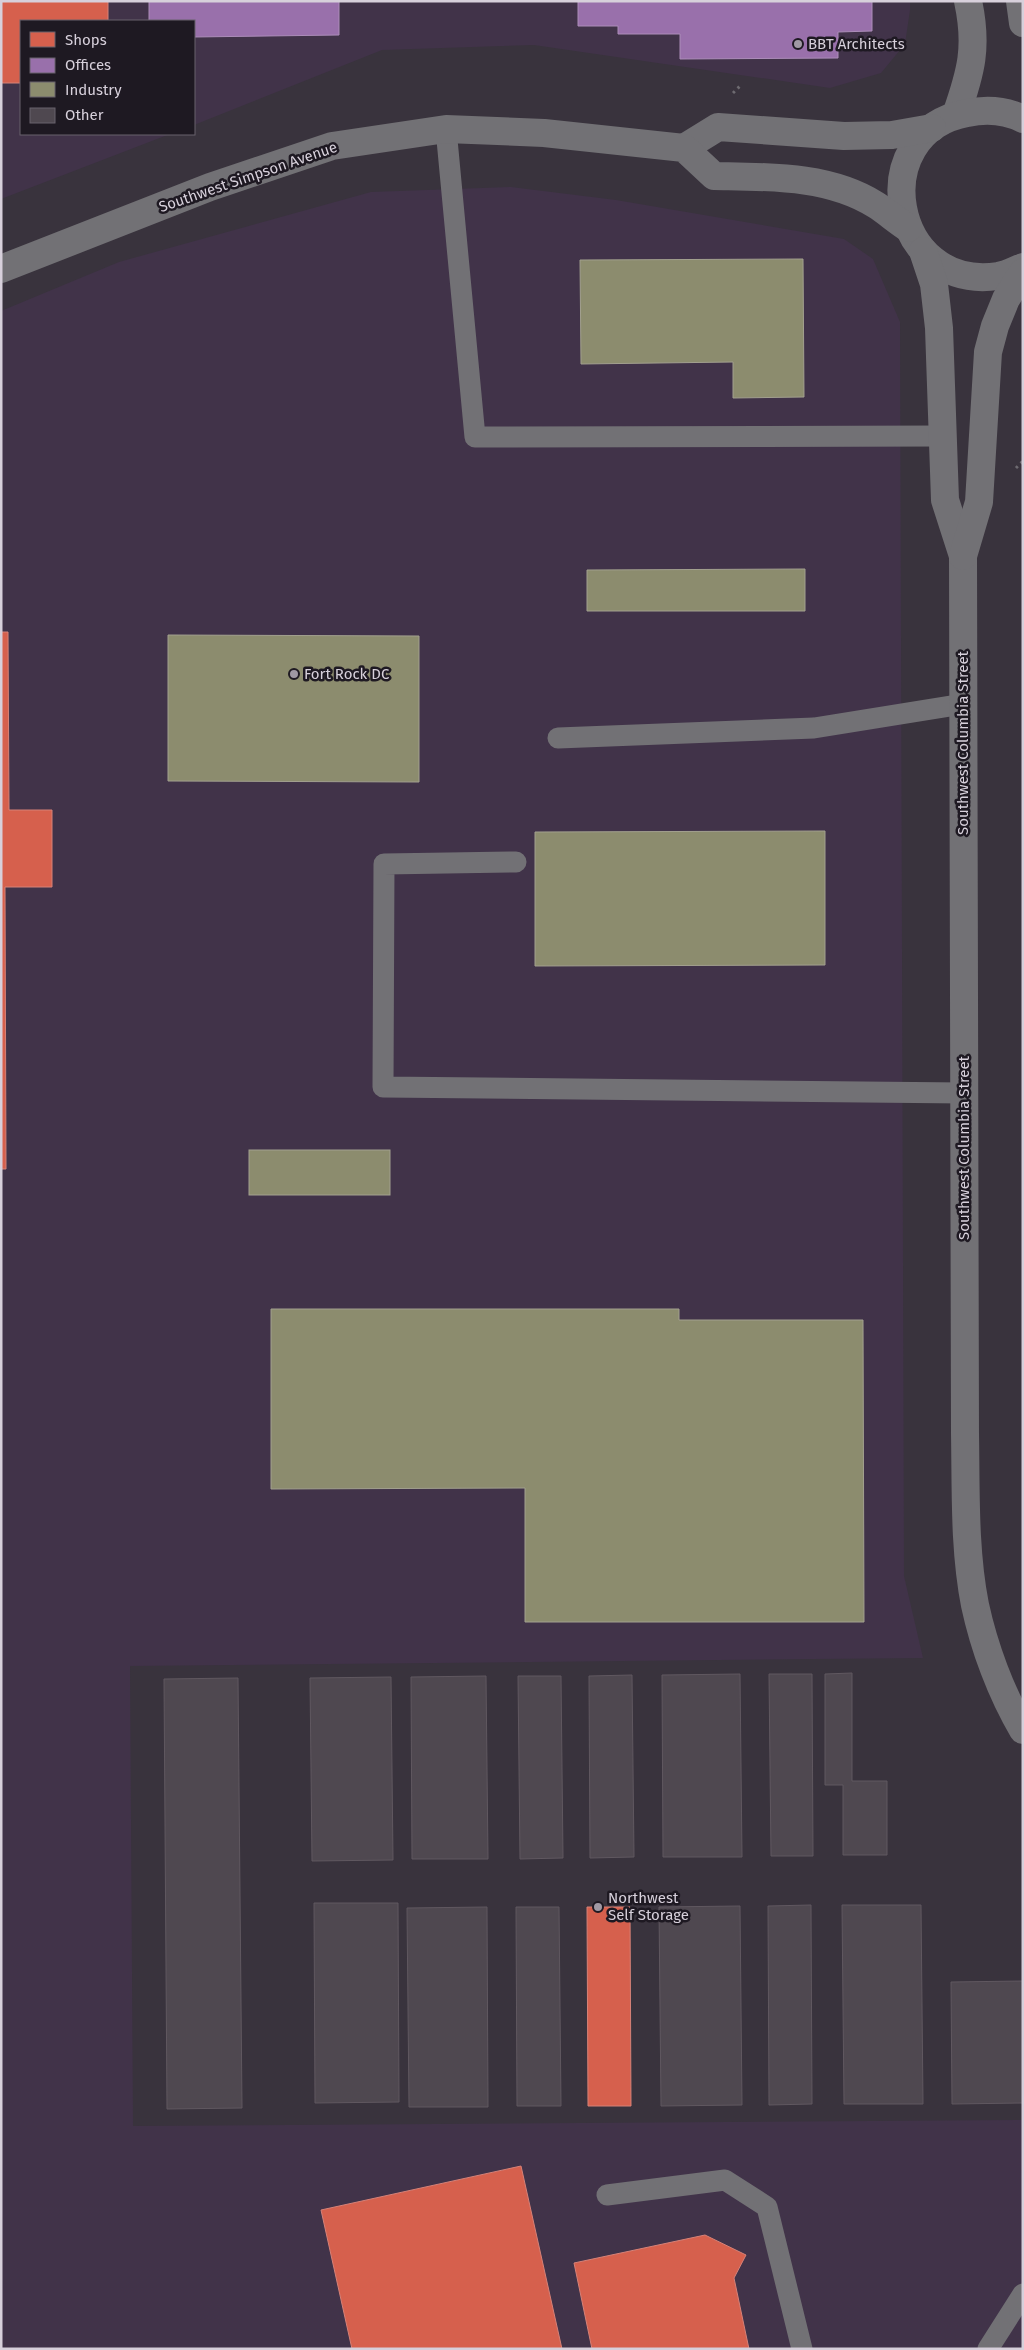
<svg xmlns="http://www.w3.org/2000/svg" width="1024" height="2350" font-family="'Fira Sans',sans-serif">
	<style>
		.built { fill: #413349 }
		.shops { fill: #d6604d; stroke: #d68278 }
		.offices { fill: #9970ab; stroke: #ac8db9 }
		.industry { fill: #8c8c6e; stroke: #a2a08f }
		.building { fill: #4f4850; stroke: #605860 }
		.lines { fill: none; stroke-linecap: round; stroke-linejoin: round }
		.path { stroke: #6e6b71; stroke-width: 3; stroke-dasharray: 2.5 4; stroke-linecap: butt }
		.service { stroke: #727175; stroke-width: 21 }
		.minor { stroke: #727175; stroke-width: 28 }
		.tertiary { stroke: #727175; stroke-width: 28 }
		.poi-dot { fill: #a099a4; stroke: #1e1922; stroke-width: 2 }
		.labels { text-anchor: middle; stroke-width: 5; stroke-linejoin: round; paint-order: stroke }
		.poi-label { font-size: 15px; fill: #d7d0db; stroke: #1e1922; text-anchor: start }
		.street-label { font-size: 15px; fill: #d7d0db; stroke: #1e1922 }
	</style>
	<rect width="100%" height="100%" fill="#39333d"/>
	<!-- built -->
	<g class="built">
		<path d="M 1,1 L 910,1 L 910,10 L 905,44 L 881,73 L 830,88 L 534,45 L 382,50 L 194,125 L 194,21 L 21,21 L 21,134 L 170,134 L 1,199 Z"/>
		<path d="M 511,187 L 616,200 L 844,239 L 873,259 L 900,322 L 904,1576 L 923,1658 L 130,1666 L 133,2126 L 1023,2120 L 1023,2349 L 1,2349 L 1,311 L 119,262 L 371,192 Z"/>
	</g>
	<!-- shops -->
	<g class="shops">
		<path d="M 1,1 L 108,1 L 108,21 L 21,21 L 21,83 L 1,83 Z"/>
		<path d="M 1,632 L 8,632 L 9,810 L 52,810 L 52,887 L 5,887 L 6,1169 L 1,1169 Z"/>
		<path d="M 587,1907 L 630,1907 L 631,2106 L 588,2106 Z"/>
		<path d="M 521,2166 L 562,2349 L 352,2349 L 321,2210 Z"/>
		<path d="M 705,2235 L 746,2255 L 734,2278 L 749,2349 L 592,2349 L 574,2263 Z"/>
	</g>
	<!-- offices -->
	<g class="offices">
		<path d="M 149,1 L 339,1 L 339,35 L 194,37 L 194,21 L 149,21 Z"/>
		<path d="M 578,1 L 872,1 L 872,31 L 838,32 L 838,58 L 680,59 L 680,34 L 618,34 L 618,26 L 578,26 Z"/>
	</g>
	<!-- industry -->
	<g class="industry">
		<path d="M 803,259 L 804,397 L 733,398 L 733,362 L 581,364 L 580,260 Z"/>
		<path d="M 805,569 L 805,611 L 587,611 L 587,570 Z"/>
		<path d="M 168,635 L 419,636 L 419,782 L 168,781 Z"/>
		<path d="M 825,831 L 825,965 L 535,966 L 535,832 Z"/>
		<rect x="249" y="1150" width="141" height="45"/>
		<path d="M 271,1309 L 679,1309 L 679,1320 L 863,1320 L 864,1622 L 525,1622 L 525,1488 L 271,1489 Z"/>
	</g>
	<!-- building -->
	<g class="building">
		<path d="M 852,1673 L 852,1781 L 887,1781 L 887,1855 L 843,1855 L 843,1785 L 825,1785 L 825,1674 Z"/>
		<path d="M 740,1674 L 742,1857 L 663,1857 L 662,1675 Z"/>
		<path d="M 769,1674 L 812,1674 L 813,1856 L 771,1856 Z"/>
		<path d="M 632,1675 L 634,1857 L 590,1858 L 589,1676 Z"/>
		<path d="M 486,1676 L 488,1859 L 412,1859 L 411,1677 Z"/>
		<path d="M 518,1676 L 561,1676 L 563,1858 L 520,1859 Z"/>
		<path d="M 391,1677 L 393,1860 L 312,1861 L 310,1678 Z"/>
		<path d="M 238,1678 L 242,2108 L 167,2109 L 164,1679 Z"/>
		<path d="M 314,1903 L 398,1903 L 399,2102 L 315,2103 Z"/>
		<path d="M 811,1905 L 812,2104 L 769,2105 L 768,1906 Z"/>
		<path d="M 842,1905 L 921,1905 L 923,2104 L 844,2104 Z"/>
		<path d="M 740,1906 L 742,2105 L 661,2106 L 659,1907 Z"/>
		<path d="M 487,1907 L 488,2107 L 409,2107 L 407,1908 Z"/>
		<path d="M 516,1907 L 559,1907 L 561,2106 L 517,2106 Z"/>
		<path d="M 1023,1981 L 1023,2103 L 952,2104 L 951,1982 Z"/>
	</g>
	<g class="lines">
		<!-- path -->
		<g class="path">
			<path d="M 733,93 L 740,86"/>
			<path d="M 1016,468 L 1023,461"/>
		</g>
		<!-- service -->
		<g class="service">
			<path d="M 446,129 L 475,437 L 942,436"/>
			<path d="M 558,738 L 814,728 L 963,704"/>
			<path d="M 516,862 L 384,864 L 383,1087 L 964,1093"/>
			<path d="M 607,2195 L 725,2180 L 767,2207 L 802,2349"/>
			<path d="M 988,2349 L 1023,2294"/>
		</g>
		<!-- minor -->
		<g class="minor">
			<path d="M 1020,1 L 1023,23"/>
			<path d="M 956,115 C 971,72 978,47 968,1"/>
		</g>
		<!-- tertiary -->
		<g class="tertiary">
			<path d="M 1023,119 C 1005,110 986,109 967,113 C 863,132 890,292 998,276 C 1006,275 1015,270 1023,267"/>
			<path d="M 684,148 L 718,127 L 844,136 L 892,135 L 932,128"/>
			<path d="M 923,251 L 934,284 L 939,328 L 945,500 L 963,556 L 965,1433 C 966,1490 964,1549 975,1605 C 984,1647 1001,1693 1023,1730"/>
			<path d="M 1,269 L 210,187 L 332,146 L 446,129 L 544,133 L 684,148 L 714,176 C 768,177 829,175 876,205 C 887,212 897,221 908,228"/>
			<path d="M 963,556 L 979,502 L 988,352 L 995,326 L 1006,299 L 1023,272"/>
		</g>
	</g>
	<!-- markers -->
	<g class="poi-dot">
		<circle cx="798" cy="44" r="5"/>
		<circle cx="294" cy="674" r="5"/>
		<circle cx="598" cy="1907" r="5"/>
	</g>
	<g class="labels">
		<!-- poi labels -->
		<g class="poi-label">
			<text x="808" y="49">BBT Architects</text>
			<text x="304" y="679">Fort Rock DC</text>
			<text x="608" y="1903">Northwest<tspan x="608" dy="17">Self Storage</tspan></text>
		</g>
		<!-- street labels -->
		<g class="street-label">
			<text transform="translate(248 177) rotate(-19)" y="5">Southwest Simpson Avenue</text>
			<text transform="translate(963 743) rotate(-90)" y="5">Southwest Columbia Street</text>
			<text transform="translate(964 1148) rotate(-90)" y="5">Southwest Columbia Street</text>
		</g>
	</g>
	<!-- border -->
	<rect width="1024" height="2350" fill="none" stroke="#d7d0db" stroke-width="5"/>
	<!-- legend -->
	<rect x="20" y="20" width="175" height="115" fill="#1e1922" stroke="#68626c"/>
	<rect x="30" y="32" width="25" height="15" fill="#d6604d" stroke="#68626c"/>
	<text x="65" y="45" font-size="15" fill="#d7d0db">Shops</text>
	<rect x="30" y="58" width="25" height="15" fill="#9970ab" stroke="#68626c"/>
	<text x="65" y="70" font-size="15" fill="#d7d0db">Offices</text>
	<rect x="30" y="82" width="25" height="15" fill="#8c8c6e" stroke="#68626c"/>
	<text x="65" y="95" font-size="15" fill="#d7d0db">Industry</text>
	<rect x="30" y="108" width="25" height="15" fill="#4f4850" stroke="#68626c"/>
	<text x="65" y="120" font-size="15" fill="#d7d0db">Other</text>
</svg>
